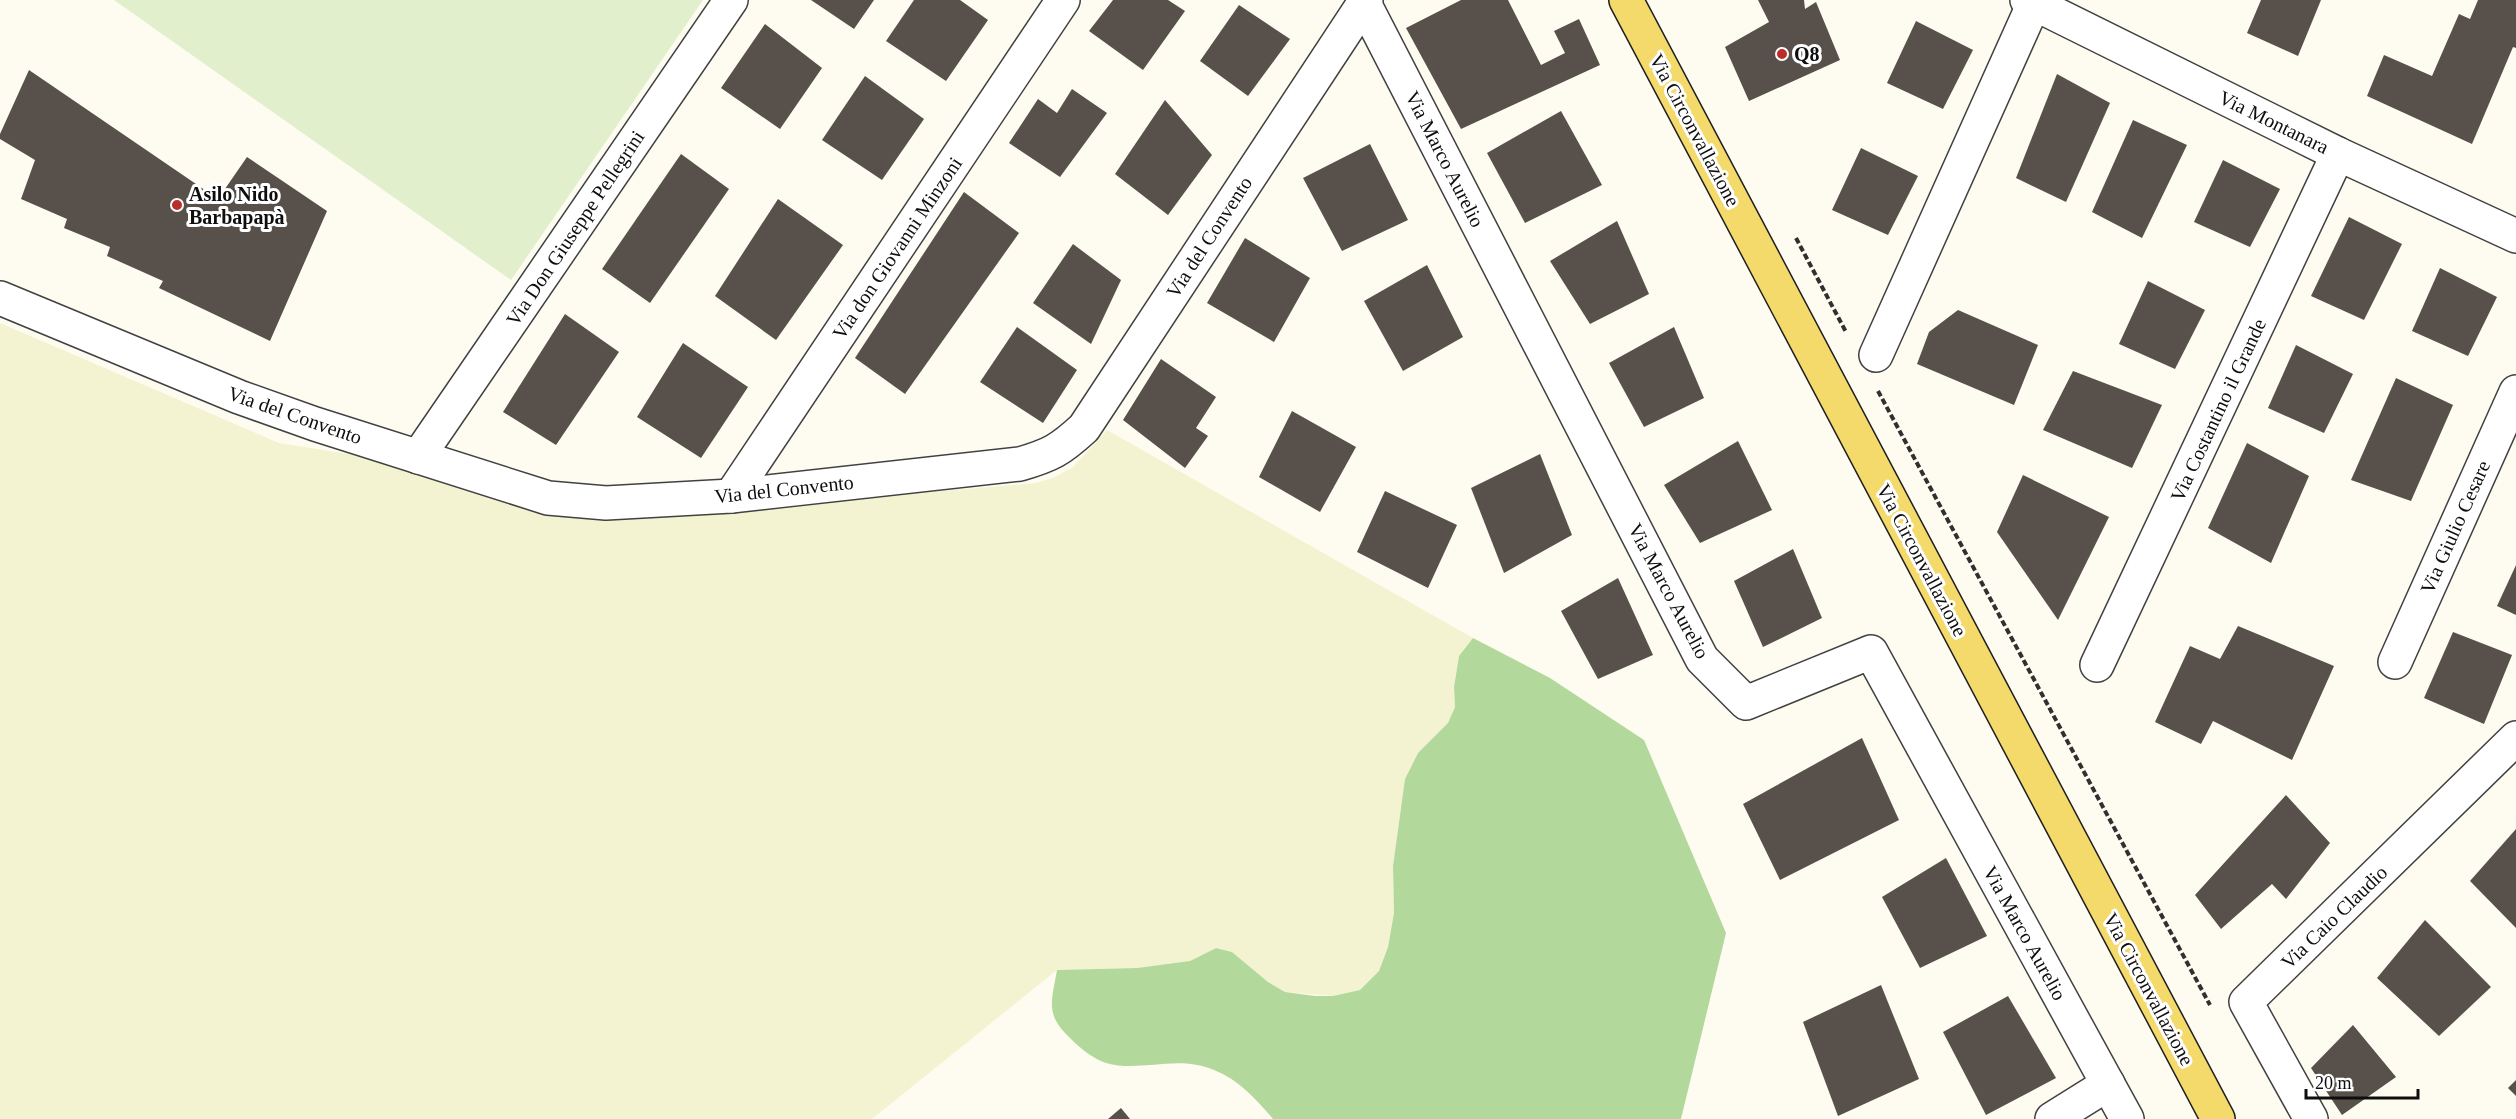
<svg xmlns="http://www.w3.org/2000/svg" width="2516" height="1119" font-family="Georgia,serif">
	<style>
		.farmland { fill: #f4f3d1 }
		.forest { fill: #b3d89b }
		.pitch { fill: #e1efcc }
		.building { fill: #57504b }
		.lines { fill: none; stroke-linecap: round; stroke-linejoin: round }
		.minor-casing { stroke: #414141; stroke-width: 36 }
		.major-casing { stroke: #1f1f1f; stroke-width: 36 }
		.path { stroke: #303030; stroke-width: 4; stroke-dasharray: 6 3; stroke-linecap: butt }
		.minor { stroke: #fff; stroke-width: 33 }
		.major { stroke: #f3da6b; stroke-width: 33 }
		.poi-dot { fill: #ba2d2b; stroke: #fff; stroke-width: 2 }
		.labels { text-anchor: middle; stroke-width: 6; stroke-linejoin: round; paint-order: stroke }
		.poi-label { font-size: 20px; font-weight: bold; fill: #0e0e0e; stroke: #fff; text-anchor: start }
		.street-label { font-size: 20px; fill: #0e0e0e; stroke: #fff }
	</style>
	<rect width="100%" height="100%" fill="#fefcf0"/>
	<!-- farmland -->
	<path class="farmland" d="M 0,323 L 279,443 L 388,460 L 533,509 L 600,520 L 1036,483 L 1055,477 L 1073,467 L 1107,430 L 1473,638 L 1459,656 L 1454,687 L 1455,707 L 1448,723 L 1418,753 L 1405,779 L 1393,866 L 1394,913 L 1388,947 L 1379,971 L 1360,990 L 1333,996 L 1285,992 L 1268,982 L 1232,952 L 1216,948 L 1190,961 L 1137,968 L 1057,970 L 872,1119 L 0,1119 Z"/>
	<!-- forest -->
	<path class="forest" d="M 1473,638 L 1550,678 L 1644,740 L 1726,933 L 1681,1119 L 1273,1119 C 1256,1099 1239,1080 1214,1070 C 1176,1054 1141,1073 1106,1063 C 1094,1059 1081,1049 1072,1040 C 1045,1015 1051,1004 1057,970 L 1137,968 L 1190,961 L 1216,948 L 1232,952 L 1268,982 L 1285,992 L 1315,996 L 1333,996 L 1360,990 L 1379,971 L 1388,947 L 1394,913 L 1393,866 L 1405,779 L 1418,753 L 1448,723 L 1455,707 L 1454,687 L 1459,656 Z"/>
	<!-- pitch -->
	<path class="pitch" d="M 114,0 L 703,0 L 511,280 Z"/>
	<!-- building -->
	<g class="building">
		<path d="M 811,0 L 874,0 L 854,29 Z"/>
		<path d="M 914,0 L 960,0 L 988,20 L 946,81 L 886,41 Z"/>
		<path d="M 1113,0 L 1168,0 L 1185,11 L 1143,70 L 1089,31 Z"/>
		<path d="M 1461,0 L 1508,0 L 1541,65 L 1565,53 L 1554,31 L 1579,19 L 1600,65 L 1461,129 L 1406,28 Z"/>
		<path d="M 1758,0 L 1804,0 L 1805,9 L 1816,2 L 1840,60 L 1749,101 L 1725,47 L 1769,22 Z"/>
		<path d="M 2261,0 L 2321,0 L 2298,56 L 2247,33 Z"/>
		<path d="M 2478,0 L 2516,0 L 2516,48 L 2513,47 L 2472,144 L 2367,96 L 2384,55 L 2432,76 L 2459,14 L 2470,19 Z"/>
		<path d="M 1239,5 L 1290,39 L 1248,96 L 1200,61 Z"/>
		<path d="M 1916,21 L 1973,50 L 1943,109 L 1887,83 Z"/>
		<path d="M 765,24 L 822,68 L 780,129 L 721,88 Z"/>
		<path d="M 29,70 L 218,199 L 247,157 L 327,211 L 270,341 L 159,288 L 163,281 L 107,256 L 110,247 L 64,228 L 67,219 L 21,199 L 35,160 L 0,139 L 0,134 Z"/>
		<path d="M 2057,74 L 2110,103 L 2066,202 L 2016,178 Z"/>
		<path d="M 865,76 L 924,119 L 882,180 L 822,140 Z"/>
		<path d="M 1072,89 L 1107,113 L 1060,177 L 1009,143 L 1038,99 L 1057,113 Z"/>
		<path d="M 1165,100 L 1212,155 L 1168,215 L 1115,174 Z"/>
		<path d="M 1561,111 L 1602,185 L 1525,223 L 1487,153 Z"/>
		<path d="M 2133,120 L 2187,145 L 2142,238 L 2092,212 Z"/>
		<path d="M 1370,144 L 1408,220 L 1342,251 L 1303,178 Z"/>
		<path d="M 1861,148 L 1918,176 L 1888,235 L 1832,210 Z"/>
		<path d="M 681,154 L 729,189 L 650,303 L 602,269 Z"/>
		<path d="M 2223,160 L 2280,189 L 2250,247 L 2194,222 Z"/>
		<path d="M 964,192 L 1019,233 L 905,394 L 855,358 Z"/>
		<path d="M 778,199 L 843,245 L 776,340 L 715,296 Z"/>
		<path d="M 2349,217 L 2402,244 L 2364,320 L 2311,296 Z"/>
		<path d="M 1617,221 L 1649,294 L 1590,324 L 1550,261 Z"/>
		<path d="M 1245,238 L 1310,278 L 1274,342 L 1207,303 Z"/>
		<path d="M 1073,244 L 1121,280 L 1091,344 L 1033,303 Z"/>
		<path d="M 1427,265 L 1463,337 L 1403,371 L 1364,301 Z"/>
		<path d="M 2440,268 L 2497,297 L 2468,356 L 2412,331 Z"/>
		<path d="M 2148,281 L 2205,310 L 2175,369 L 2119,344 Z"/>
		<path d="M 1958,310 L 2038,345 L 2014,405 L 1917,364 L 1929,332 Z"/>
		<path d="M 565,314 L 619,352 L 556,445 L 503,412 Z"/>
		<path d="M 1017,327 L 1077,370 L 1043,423 L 980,382 Z"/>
		<path d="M 1674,327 L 1704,398 L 1644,427 L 1609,363 Z"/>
		<path d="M 683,343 L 748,387 L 701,458 L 637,417 Z"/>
		<path d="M 2296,345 L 2353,374 L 2324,433 L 2268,408 Z"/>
		<path d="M 1161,359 L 1216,397 L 1196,428 L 1208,436 L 1185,468 L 1123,420 Z"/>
		<path d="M 2073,371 L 2162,405 L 2132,468 L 2043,430 Z"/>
		<path d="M 2396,378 L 2453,405 L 2411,501 L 2351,480 Z"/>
		<path d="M 1292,411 L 1356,447 L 1320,512 L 1259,477 Z"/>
		<path d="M 1738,441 L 1772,510 L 1700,543 L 1664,485 Z"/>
		<path d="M 2247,443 L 2309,476 L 2271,563 L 2208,528 Z"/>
		<path d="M 1540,454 L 1572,535 L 1504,573 L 1471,488 Z"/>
		<path d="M 2023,475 L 2109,517 L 2058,620 L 1997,532 Z"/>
		<path d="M 1385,491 L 1457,525 L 1428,588 L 1357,552 Z"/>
		<path d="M 1793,549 L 1822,618 L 1763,647 L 1734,581 Z"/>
		<path d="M 2516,565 L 2516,615 L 2497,606 Z"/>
		<path d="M 1618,578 L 1653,655 L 1598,679 L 1561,611 Z"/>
		<path d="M 2238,626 L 2334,666 L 2292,760 L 2213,721 L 2201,744 L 2155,722 L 2190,646 L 2220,659 Z"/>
		<path d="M 2453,632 L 2512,655 L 2484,724 L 2424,698 Z"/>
		<path d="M 1862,738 L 1899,820 L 1780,880 L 1743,804 Z"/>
		<path d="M 2286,795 L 2330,843 L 2286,899 L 2272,884 L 2221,929 L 2195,895 Z"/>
		<path d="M 2516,829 L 2516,928 L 2470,881 Z"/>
		<path d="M 1946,858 L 1987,936 L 1920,968 L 1882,897 Z"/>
		<path d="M 2425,920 L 2491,987 L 2439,1036 L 2377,978 Z"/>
		<path d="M 1881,985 L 1919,1079 L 1838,1116 L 1803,1022 Z"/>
		<path d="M 2008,996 L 2056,1078 L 1986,1115 L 1943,1032 Z"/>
		<path d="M 2353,1025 L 2396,1077 L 2342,1115 L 2311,1068 Z"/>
		<path d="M 2516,1080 L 2516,1096 L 2508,1088 Z"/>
		<path d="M 1121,1108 L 1130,1119 L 1108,1119 Z"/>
	</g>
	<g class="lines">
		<defs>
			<g id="minor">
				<path d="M 2027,0 L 2338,154 L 2516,236"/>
				<path d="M 1364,3 L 1702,659 L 1746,703 L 1871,652 L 2127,1119"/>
				<path d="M 0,298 L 239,397 L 315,424 L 548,498 L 606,503 L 731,496 L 1020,464 C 1051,455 1060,450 1084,428 L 1366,0"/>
				<path d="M 1876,355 L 2034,3"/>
				<path d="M 418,457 L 731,0"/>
				<path d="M 731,496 L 1063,0"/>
				<path d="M 2395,662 L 2516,392"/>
				<path d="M 2097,665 L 2338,154"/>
				<path d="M 2052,1119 L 2108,1084"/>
				<path d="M 2311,1119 L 2246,1002 L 2516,738"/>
			</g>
			<path id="major" d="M 1626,0 L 2218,1119"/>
		</defs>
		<!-- minor casing -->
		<use href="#minor" class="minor-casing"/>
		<!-- major casing -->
		<use href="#major" class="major-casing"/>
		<!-- path -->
		<g class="path">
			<path d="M 1796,238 L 1846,332"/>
			<path d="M 1878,391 L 2210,1005"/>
		</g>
		<!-- minor -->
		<use href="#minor" class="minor"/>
		<!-- major -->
		<use href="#major" class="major"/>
	</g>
	<!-- markers -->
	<g class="poi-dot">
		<circle cx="1782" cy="54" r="6"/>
		<circle cx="177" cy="205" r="6"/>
	</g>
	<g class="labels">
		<!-- poi labels -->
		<g class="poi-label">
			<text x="1794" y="61">Q8</text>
			<text x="189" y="201">Asilo Nido<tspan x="189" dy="23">Barbapapà</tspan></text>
		</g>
		<!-- street labels -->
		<g class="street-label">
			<text transform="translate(2274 122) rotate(26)" y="7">Via Montanara</text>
			<text transform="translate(1695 130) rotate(62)" y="7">Via Circonvallazione</text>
			<text transform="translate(1445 159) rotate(63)" y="7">Via Marco Aurelio</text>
			<text transform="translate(575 228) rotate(-56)" y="7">Via Don Giuseppe Pellegrini</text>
			<text transform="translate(1209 237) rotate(-57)" y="7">Via del Convento</text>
			<text transform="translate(897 248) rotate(-56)" y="7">Via don Giovanni Minzoni</text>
			<text transform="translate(2218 410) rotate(-65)" y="7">Via Costantino il Grande</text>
			<text transform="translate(295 415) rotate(19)" y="7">Via del Convento</text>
			<text transform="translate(784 489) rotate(-6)" y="7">Via del Convento</text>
			<text transform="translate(2455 527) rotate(-66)" y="7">Via Giulio Cesare</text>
			<text transform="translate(1922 560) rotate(62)" y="7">Via Circonvallazione</text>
			<text transform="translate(1669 591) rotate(62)" y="7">Via Marco Aurelio</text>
			<text transform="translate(2334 917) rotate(-44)" y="7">Via Caio Claudio</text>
			<text transform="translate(2025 933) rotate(61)" y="7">Via Marco Aurelio</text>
			<text transform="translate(2149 989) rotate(62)" y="7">Via Circonvallazione</text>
		</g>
	</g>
	<!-- scale -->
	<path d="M2306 1089v9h112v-9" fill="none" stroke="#0e0e0e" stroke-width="3"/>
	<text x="2315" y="1089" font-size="18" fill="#0e0e0e" stroke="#ffffff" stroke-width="4.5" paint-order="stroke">20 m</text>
</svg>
